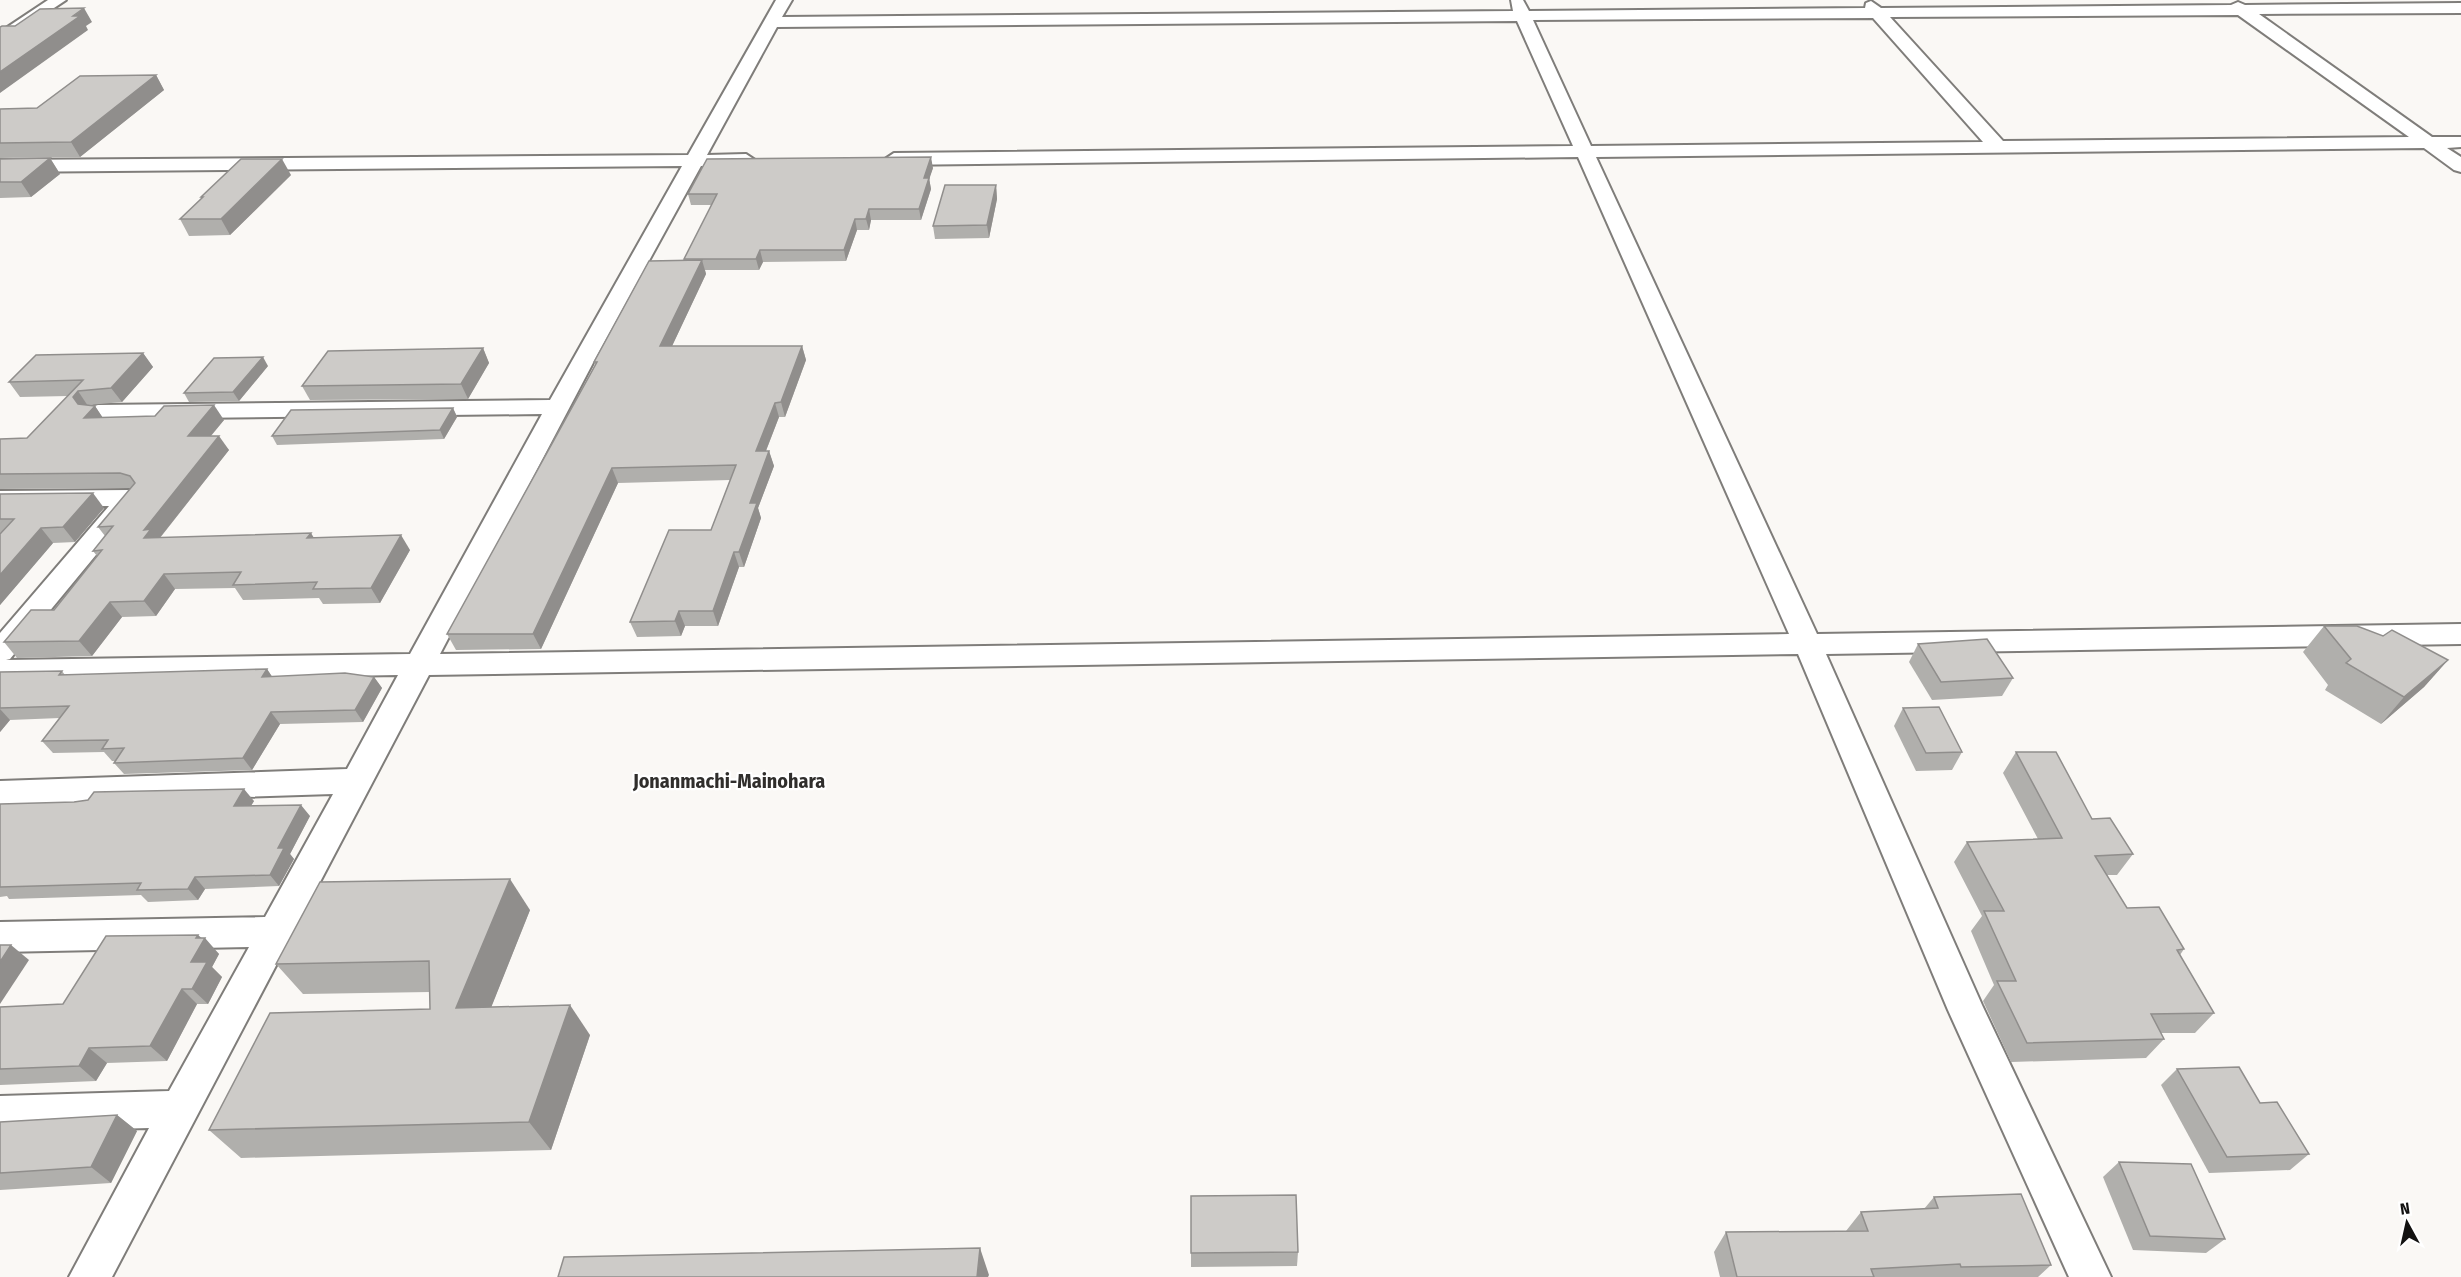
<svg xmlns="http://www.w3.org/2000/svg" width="2461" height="1277" font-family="'Fira Sans Condensed',sans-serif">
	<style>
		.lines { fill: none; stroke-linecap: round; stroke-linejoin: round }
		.street-casing { stroke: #7f7d7a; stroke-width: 4 }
		.street { fill: #fff; fill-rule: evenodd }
		.wall { fill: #b0afac }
		.shaded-wall { fill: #908e8c }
		.building { fill: #cdcbc8; stroke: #908e8c; stroke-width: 1.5 }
		.labels { text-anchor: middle; stroke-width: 4.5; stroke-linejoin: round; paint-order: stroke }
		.quarter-label { font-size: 20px; font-weight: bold; fill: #302e2c; stroke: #fff }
	</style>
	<rect width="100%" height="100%" fill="#faf8f5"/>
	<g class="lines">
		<defs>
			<g id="street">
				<path d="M 48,0 L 66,0 L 0,44 L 0,32 Z"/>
				<path d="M 776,0 L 792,0 L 782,17 L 1513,11 L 1511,0 L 1523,0 L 1529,11 L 1865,8 L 1866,3 L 1871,1 L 1881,8 L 2231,5 L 2238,2 L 2245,5 L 2461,3 L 2461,13 L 2259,14 L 2432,137 L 2461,137 L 2461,147 L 2447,148 L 2461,157 L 2461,172 L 2454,170 L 2424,148 L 1596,157 L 1817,634 L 2461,624 L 2461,644 L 1826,654 L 1982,1005 L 2111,1277 L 2069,1277 L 1948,1010 L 1798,654 L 429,675 L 112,1277 L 69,1277 L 149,1128 L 0,1132 L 0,1096 L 169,1091 L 249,947 L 0,952 L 0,922 L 265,917 L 333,794 L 0,805 L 0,781 L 347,769 L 398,675 L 0,682 L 0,633 L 109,506 L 0,507 L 0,491 L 130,490 L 139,492 L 143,498 L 10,659 L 6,660 L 410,654 L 542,414 L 98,419 L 90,417 L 86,412 L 90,407 L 98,405 L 550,400 L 682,166 L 0,172 L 0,160 L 688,155 ZM 2238,15 L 2409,137 L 2003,141 L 1890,17 ZM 1873,18 L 1983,142 L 1591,146 L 1533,20 ZM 1517,21 L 1573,146 L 894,153 L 885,159 L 894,165 L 1578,157 L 1789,634 L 440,654 L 595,359 L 701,166 L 746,166 L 755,160 L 746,154 L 707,155 L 777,27 Z"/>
			</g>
		</defs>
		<!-- street casing -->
		<use href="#street" class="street-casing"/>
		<!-- street -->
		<use href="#street" class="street"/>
	</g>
	<!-- wall -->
	<g class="wall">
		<path d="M 156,75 L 164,90 L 80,157 L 0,158 L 0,109 L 37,108 Z"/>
		<path d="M 50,158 L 60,174 L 31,197 L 0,198 L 0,159 Z"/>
		<path d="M 933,168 L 929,178 L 931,189 L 921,220 L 871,220 L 869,230 L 857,230 L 846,261 L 763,262 L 759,270 L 705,270 L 706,274 L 672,346 L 802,346 L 806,360 L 785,417 L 779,417 L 766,451 L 769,451 L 774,466 L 758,508 L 761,518 L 744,567 L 739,567 L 718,626 L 685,626 L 681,636 L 637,637 L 630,622 L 711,530 L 730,480 L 618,483 L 541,649 L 456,650 L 447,634 L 595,365 L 594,362 L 684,260 L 684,259 L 712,205 L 691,205 L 688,194 Z"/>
		<path d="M 291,175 L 230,235 L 189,236 L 180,219 L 202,199 L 201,197 Z"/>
		<path d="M 996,185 L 997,199 L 989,238 L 935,239 L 933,226 Z"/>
		<path d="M 483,348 L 489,363 L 468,399 L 310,400 L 302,386 Z"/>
		<path d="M 143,353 L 153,367 L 122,402 L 89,405 L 95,406 L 102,417 L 224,420 L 211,436 L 229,450 L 160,538 L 314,538 L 410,550 L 380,603 L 323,604 L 319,598 L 243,600 L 235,588 L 175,589 L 156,616 L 122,617 L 92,656 L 17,658 L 4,642 L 54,610 L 97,556 L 93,551 L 105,536 L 98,527 L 131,488 L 0,489 L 0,439 L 27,438 L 68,396 L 20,397 L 9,382 Z"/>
		<path d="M 268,366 L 239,401 L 189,402 L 184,393 Z"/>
		<path d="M 453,408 L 457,417 L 444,439 L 277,445 L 272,436 Z"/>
		<path d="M 0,494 L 104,508 L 75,542 L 53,543 L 0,605 Z"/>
		<path d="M 2324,626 L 2448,660 L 2424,687 L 2381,724 L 2325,690 L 2328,685 L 2303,652 Z"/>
		<path d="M 1918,644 L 2013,678 L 2002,696 L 1932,700 L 1909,662 Z"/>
		<path d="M 267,669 L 272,677 L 374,677 L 382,688 L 363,722 L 280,724 L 252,770 L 124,774 L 114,763 L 115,761 L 112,761 L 104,752 L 53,753 L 42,741 L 60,718 L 10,720 L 0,732 L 0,672 L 62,671 L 65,675 Z"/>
		<path d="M 1903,708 L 1962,752 L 1952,770 L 1916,771 L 1894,726 Z"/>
		<path d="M 2016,752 L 2133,854 L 2117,875 L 2107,875 L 2127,908 L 2184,949 L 2180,955 L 2214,1013 L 2195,1033 L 2161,1033 L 2164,1039 L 2146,1058 L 2011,1062 L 1983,1001 L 1994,985 L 1971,931 L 1982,916 L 1954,862 L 1967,842 L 2038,839 L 2003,773 Z"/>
		<path d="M 254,801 L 251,806 L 310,816 L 290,854 L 294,859 L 279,886 L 205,889 L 198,900 L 148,902 L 141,895 L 9,899 L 7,896 L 0,897 L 0,804 Z"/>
		<path d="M 530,910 L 491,1007 L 590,1035 L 551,1150 L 241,1158 L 209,1130 L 430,1009 L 430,992 L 303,994 L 276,964 Z"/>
		<path d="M 202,938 L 219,954 L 212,967 L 222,977 L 208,1004 L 197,1004 L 167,1061 L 107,1063 L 96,1081 L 0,1085 L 0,1007 L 63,1004 Z"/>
		<path d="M 2177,1069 L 2260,1103 L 2309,1154 L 2290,1170 L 2209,1173 L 2161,1085 Z"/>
		<path d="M 117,1115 L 137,1131 L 111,1183 L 0,1190 L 0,1122 Z"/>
		<path d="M 2119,1162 L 2225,1239 L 2206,1253 L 2133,1250 L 2103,1177 Z"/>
		<path d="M 1934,1197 L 2051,1265 L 2038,1277 L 1720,1277 L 1714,1252 L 1726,1232 L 1846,1231 L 1861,1212 L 1924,1209 Z"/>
		<path d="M 1298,1252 L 1297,1266 L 1191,1267 L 1191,1253 Z"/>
	</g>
	<!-- shaded-wall -->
	<g class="shaded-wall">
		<path d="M 84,8 L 92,22 L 86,26 L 88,30 L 0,93 L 0,72 Z"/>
		<path d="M 156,75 L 164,90 L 80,157 L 71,142 Z"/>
		<path d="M 931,157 L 933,168 L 926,189 L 924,178 Z"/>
		<path d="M 50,158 L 60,174 L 31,197 L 21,182 Z"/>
		<path d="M 282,159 L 291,175 L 230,235 L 221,219 Z"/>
		<path d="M 929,178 L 931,189 L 921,220 L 919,209 Z"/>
		<path d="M 996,185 L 997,199 L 989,238 L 987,225 Z"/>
		<path d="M 869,209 L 871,220 L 869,230 L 866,219 Z"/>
		<path d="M 855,219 L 857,230 L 846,261 L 844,250 Z"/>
		<path d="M 760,250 L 763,262 L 759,270 L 756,259 Z"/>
		<path d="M 702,260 L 706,274 L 665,361 L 660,346 Z"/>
		<path d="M 802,346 L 806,360 L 785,417 L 781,402 Z"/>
		<path d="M 483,348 L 489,363 L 468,399 L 461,384 Z"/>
		<path d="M 143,353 L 153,367 L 122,402 L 111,388 Z"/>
		<path d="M 263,357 L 268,366 L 239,401 L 233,392 Z"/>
		<path d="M 78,391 L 88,406 L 84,412 L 73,397 Z"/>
		<path d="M 775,403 L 779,417 L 760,466 L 756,451 Z"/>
		<path d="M 214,405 L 224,420 L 198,451 L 188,436 Z"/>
		<path d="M 95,406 L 105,421 L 84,418 Z"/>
		<path d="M 453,408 L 457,417 L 444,439 L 440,430 Z"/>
		<path d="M 219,436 L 229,450 L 158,540 L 144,538 L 144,530 Z"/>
		<path d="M 769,451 L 774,466 L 758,508 L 761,518 L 744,567 L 739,552 L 750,503 Z"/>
		<path d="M 612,468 L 618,483 L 541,649 L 533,634 Z"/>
		<path d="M 93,493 L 104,508 L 75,542 L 63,527 Z"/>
		<path d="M 41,528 L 53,543 L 0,605 L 0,575 Z"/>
		<path d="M 311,533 L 320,548 L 307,538 Z"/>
		<path d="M 401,535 L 410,550 L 380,603 L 371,588 Z"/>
		<path d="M 734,552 L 739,567 L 718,626 L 713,611 Z"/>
		<path d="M 164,574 L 175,589 L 156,616 L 144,601 Z"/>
		<path d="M 110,602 L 122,617 L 92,656 L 79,641 Z"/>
		<path d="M 679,611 L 685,626 L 681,636 L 675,621 Z"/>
		<path d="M 2448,660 L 2424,687 L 2381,724 L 2404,697 Z"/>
		<path d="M 267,669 L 275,681 L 262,677 Z"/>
		<path d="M 374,677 L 382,688 L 363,722 L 355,710 Z"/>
		<path d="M 0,709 L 10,720 L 0,732 Z"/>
		<path d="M 271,712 L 280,724 L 252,770 L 243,758 Z"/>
		<path d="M 244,789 L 254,801 L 243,818 L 234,806 Z"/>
		<path d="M 301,805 L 310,816 L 290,854 L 294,859 L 279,886 L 270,875 L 278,848 Z"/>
		<path d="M 195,877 L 205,889 L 198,900 L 188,889 Z"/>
		<path d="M 510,879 L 530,910 L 479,1038 L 456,1008 Z"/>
		<path d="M 198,935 L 204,940 L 205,938 L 219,954 L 212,967 L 222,977 L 208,1004 L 192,989 L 191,962 L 196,938 Z"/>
		<path d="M 11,945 L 29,960 L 0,1004 L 0,962 Z"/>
		<path d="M 182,989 L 197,1004 L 167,1061 L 150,1046 Z"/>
		<path d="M 570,1005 L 590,1035 L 551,1150 L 529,1122 Z"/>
		<path d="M 89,1048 L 107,1063 L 96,1081 L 79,1066 Z"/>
		<path d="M 117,1115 L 137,1131 L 111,1183 L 91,1167 Z"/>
		<path d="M 980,1248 L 989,1275 L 988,1277 L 977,1277 Z"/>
	</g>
	<!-- building -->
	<g class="building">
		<path d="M 84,8 L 73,16 L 80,16 L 0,72 L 0,27 L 2,26 L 15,26 L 40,9 Z"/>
		<path d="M 156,75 L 71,142 L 0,143 L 0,109 L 37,108 L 80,76 Z"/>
		<path d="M 931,157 L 924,178 L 929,178 L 919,209 L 869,209 L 866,219 L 855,219 L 844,250 L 760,250 L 756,259 L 684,259 L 717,194 L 688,194 L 707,159 Z"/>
		<path d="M 50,158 L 21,182 L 0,182 L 0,159 Z"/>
		<path d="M 241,159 L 282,159 L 221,219 L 180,219 L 203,197 L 201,197 Z"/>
		<path d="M 945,185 L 996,185 L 987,225 L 933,226 Z"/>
		<path d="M 702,260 L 660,346 L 802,346 L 781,402 L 775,403 L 756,451 L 769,451 L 750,503 L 757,503 L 739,552 L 734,552 L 713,611 L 679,611 L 675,621 L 630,622 L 669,530 L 711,530 L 736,465 L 612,468 L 533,634 L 447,634 L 597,362 L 594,362 L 649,261 Z"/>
		<path d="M 483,348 L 461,384 L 302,386 L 328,351 Z"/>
		<path d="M 143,353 L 111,388 L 78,391 L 73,397 L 78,404 L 95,406 L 84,418 L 155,416 L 164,406 L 214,405 L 188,436 L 219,436 L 144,530 L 151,529 L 144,538 L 311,533 L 307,538 L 401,535 L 371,588 L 313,589 L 317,582 L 233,585 L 241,572 L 164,574 L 144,601 L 110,602 L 79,641 L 4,642 L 31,610 L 54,610 L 102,550 L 93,551 L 113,526 L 98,527 L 135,483 L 130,476 L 120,473 L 0,474 L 0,439 L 27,438 L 83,380 L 9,382 L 36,355 Z"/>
		<path d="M 263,357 L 233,392 L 184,393 L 214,358 Z"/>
		<path d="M 453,408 L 440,430 L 272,436 L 291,410 Z"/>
		<path d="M 93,493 L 63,527 L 41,528 L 0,575 L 0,534 L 14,519 L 0,519 L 0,494 Z"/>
		<path d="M 2324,626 L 2357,626 L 2383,636 L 2392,630 L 2448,660 L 2404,697 L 2346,663 L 2351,659 Z"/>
		<path d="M 1987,639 L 2013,678 L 1941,682 L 1918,644 Z"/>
		<path d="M 267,669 L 262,677 L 345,673 L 374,677 L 355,710 L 271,712 L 243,758 L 114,763 L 124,748 L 102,749 L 108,740 L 42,741 L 69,706 L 0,708 L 0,672 L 62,671 L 59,675 Z"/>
		<path d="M 1939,707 L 1962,752 L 1926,753 L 1903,708 Z"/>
		<path d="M 2016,752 L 2056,752 L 2092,819 L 2110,818 L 2133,854 L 2095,856 L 2127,908 L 2159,907 L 2184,949 L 2177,950 L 2214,1013 L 2151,1014 L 2164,1039 L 2027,1043 L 1997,981 L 2016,981 L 1984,911 L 2004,911 L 1967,842 L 2062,838 Z"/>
		<path d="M 244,789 L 234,806 L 301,805 L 278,848 L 284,848 L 270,875 L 195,877 L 188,889 L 137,890 L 141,883 L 0,887 L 0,804 L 74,802 L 88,800 L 94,792 Z"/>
		<path d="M 510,879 L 456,1008 L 570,1005 L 529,1122 L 209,1130 L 270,1013 L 430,1009 L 429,961 L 276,964 L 320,882 Z"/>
		<path d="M 198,935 L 196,938 L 205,938 L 191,962 L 207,962 L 192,989 L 182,989 L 150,1046 L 89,1048 L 79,1066 L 0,1069 L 0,1007 L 63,1004 L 106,936 Z"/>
		<path d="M 0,945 L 11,945 L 0,962 Z"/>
		<path d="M 2239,1067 L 2260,1103 L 2277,1102 L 2309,1154 L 2227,1157 L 2177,1069 Z"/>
		<path d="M 117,1115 L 91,1167 L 0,1173 L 0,1122 Z"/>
		<path d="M 2119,1162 L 2191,1164 L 2225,1239 L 2150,1236 Z"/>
		<path d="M 2021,1194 L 2051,1265 L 1961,1267 L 1960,1264 L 1871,1269 L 1874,1277 L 1737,1277 L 1726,1232 L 1868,1231 L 1861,1212 L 1938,1208 L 1934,1197 Z"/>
		<path d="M 1296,1195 L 1298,1252 L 1191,1253 L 1191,1196 Z"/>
		<path d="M 980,1248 L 977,1277 L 558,1277 L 564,1257 Z"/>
	</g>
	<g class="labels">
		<!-- quarter labels -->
		<g class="quarter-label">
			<text x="729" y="788">Jonanmachi-Mainohara</text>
		</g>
	</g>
	<!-- north arrow -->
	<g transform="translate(2407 1223) rotate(352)" stroke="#ffffff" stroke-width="4.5" paint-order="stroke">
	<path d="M0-4.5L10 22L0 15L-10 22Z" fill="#131211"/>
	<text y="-9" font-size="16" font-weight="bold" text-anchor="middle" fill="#131211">N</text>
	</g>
</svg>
